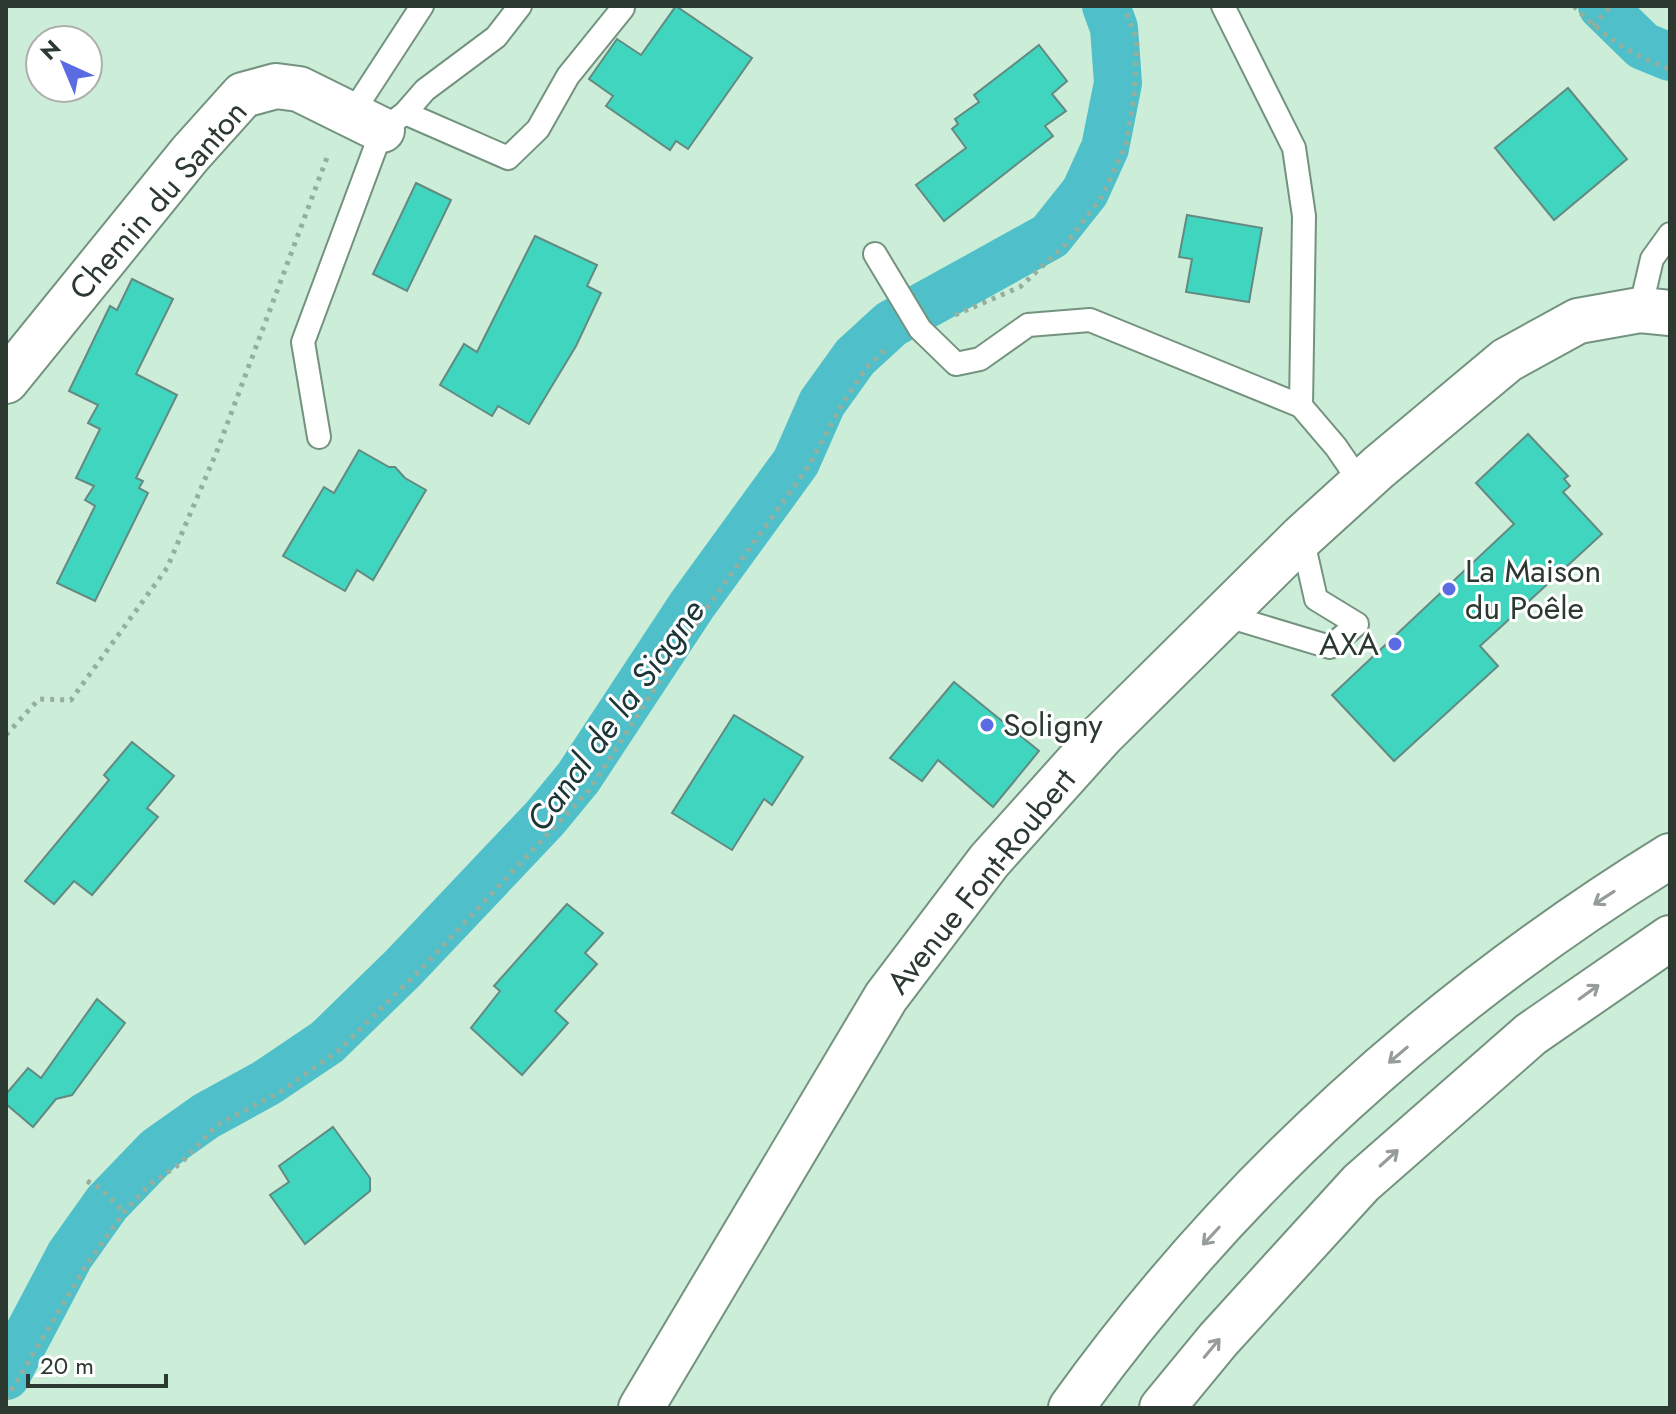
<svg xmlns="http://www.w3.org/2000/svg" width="1676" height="1414" font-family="Jost,sans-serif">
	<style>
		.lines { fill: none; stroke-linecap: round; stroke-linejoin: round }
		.canal { stroke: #4fc0ca; stroke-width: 48 }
		.building { fill: #40d5be; stroke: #638a82; stroke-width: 2 }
		.service-casing { stroke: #74937f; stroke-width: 26 }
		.minor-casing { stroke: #74937f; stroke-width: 48 }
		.secondary-casing { stroke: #74937f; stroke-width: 48 }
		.trunk-casing { stroke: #74937f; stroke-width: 48 }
		.path { stroke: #95af9e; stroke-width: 5; stroke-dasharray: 4 6; stroke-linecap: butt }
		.service { stroke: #fff; stroke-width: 22 }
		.minor { stroke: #fff; stroke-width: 44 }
		.secondary { stroke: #fff; stroke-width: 44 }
		.trunk { stroke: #fff; stroke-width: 44 }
		.oneway { stroke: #969c98 }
		.poi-dot { fill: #5b6ce3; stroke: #fff; stroke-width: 3 }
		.labels { text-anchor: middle; stroke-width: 6; stroke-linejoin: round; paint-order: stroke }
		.street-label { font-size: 32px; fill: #2c3931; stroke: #fff }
		.poi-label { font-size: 32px; fill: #2c3931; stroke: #fff; text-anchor: start }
		.water-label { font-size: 34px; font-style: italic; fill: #1c3638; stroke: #fff }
	</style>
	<rect width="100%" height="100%" fill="#ccedd7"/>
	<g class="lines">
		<!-- canal -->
		<g class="canal">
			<path d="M 1602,6 L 1643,46 L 1670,57"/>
			<path d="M 6,1376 L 70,1255 L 107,1203 L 158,1150 L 206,1116 L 266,1083 L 327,1042 L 403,968 L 545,818 L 578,778 L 692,605 L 796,462 L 822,403 L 855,357 L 891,324 L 1050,236 L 1085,192 L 1105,148 L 1118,83 L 1114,28 L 1106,6"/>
		</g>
	</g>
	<!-- building -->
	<g class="building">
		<path d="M 676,6 L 752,58 L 688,149 L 676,141 L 670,150 L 606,106 L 613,96 L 589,79 L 617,39 L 641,55 Z"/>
		<path d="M 1039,45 L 1067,81 L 1052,94 L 1066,111 L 1045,126 L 1053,136 L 944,221 L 916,185 L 966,148 L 952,129 L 958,124 L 955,119 L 979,102 L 974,95 Z"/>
		<path d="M 1568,88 L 1627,159 L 1554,220 L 1495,148 Z"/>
		<path d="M 416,183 L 451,200 L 407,291 L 373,274 Z"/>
		<path d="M 1187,215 L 1262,228 L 1249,302 L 1186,292 L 1192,259 L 1179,257 Z"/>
		<path d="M 535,236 L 597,265 L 587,286 L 601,293 L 576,346 L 529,424 L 498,406 L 492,416 L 440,385 L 464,344 L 477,352 Z"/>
		<path d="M 132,279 L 173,299 L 136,374 L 177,395 L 136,478 L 143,481 L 139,488 L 148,493 L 95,601 L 57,583 L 95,506 L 85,500 L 94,486 L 76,478 L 100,429 L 88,423 L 98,405 L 69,391 L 110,306 L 117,310 Z"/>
		<path d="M 1528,434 L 1568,476 L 1564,479 L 1570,486 L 1563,492 L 1602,534 L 1480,646 L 1498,666 L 1394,761 L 1332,695 L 1514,524 L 1476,483 Z"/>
		<path d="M 359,450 L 389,467 L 395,467 L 405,478 L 426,490 L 373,580 L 357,570 L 345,591 L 283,556 L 324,487 L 334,493 Z"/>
		<path d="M 954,682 L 1039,751 L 993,807 L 938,760 L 922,781 L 890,758 Z"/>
		<path d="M 734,715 L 803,757 L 772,805 L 764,799 L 732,850 L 672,813 Z"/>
		<path d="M 132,742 L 174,776 L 147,808 L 158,817 L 92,895 L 74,881 L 54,904 L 25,881 L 109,780 L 104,775 Z"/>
		<path d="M 567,904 L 603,933 L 585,953 L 597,964 L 555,1011 L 568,1023 L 522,1075 L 471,1028 L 500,991 L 494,986 Z"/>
		<path d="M 97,999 L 125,1023 L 72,1095 L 56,1099 L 33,1127 L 6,1104 L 6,1094 L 28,1068 L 41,1078 Z"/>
		<path d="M 333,1127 L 370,1178 L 370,1191 L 305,1244 L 270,1195 L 289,1182 L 279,1166 Z"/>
	</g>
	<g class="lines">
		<defs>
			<g id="service">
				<path d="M 1223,6 L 1294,148 L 1304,216 L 1301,406"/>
				<path d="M 405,113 L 508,158 L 538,129 L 568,76 L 623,8"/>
				<path d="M 351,115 L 422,6"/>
				<path d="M 875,254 L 920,329 L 956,364 L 980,359 L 1028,325 L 1090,320 L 1301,406 L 1336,447 L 1362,485"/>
				<path d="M 1640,310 L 1652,259 L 1670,234"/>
				<path d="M 319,437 L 303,342 L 382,130 L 405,113 L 425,90 L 496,37 L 520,6"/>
				<path d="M 1224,615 L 1330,647 L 1357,624 L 1316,599 L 1302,537"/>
			</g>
			<path id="minor" d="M 6,381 L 190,154 L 243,95 L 276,86 L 299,89 L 382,130"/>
			<path id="secondary" d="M 641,1408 L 886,997 L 989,861 L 1102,735 L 1302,537 L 1379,467 L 1507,360 L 1578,321 L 1640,310 L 1670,313"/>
			<g id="trunk">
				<path d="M 1071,1408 C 1230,1186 1438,999 1670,856"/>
				<path d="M 1162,1408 L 1218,1340 L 1361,1183 L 1531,1034 L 1670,938"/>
			</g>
		</defs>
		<!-- service casing -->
		<use href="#service" class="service-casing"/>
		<!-- minor casing -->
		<use href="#minor" class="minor-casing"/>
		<!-- secondary casing -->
		<use href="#secondary" class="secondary-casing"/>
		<!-- trunk casing -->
		<use href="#trunk" class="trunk-casing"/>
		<!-- path -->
		<g class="path">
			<path d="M 1574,6 C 1601,35 1633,56 1670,69"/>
			<path d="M 1593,26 L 1611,6"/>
			<path d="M 955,315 L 1020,287 L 1066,244 L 1103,195 L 1126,144 L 1134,97 L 1137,40 L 1124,6"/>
			<path d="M 6,735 L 39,699 L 71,700 L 167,568 L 217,451 L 328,155"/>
			<path d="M 87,1181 L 101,1189 L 124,1212"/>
			<path d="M 6,1399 L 86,1266 L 124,1212 L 149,1185 L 181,1163 L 217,1125 L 280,1092 L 338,1051 L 423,967 L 590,789 L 706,609 L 808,467 L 841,406 L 866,368 L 889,346"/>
		</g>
		<!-- service -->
		<use href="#service" class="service"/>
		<!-- minor -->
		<use href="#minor" class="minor"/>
		<!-- secondary -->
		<use href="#secondary" class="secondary"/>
		<!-- trunk -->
		<use href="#trunk" class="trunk"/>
	</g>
	<!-- one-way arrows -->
	<defs><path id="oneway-shaft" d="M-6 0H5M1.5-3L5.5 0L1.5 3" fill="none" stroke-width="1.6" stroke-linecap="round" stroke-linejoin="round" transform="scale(2)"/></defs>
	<g class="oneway">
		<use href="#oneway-shaft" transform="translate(1604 898) rotate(147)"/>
		<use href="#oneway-shaft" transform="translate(1589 992) rotate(-36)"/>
		<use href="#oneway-shaft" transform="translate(1398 1055) rotate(140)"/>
		<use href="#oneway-shaft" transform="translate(1389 1158) rotate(-42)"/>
		<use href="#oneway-shaft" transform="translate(1211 1236) rotate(133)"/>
		<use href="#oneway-shaft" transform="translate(1212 1348) rotate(-50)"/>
	</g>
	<!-- markers -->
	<g class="poi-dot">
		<circle cx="1449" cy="589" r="8"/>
		<circle cx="1395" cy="644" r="8"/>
		<circle cx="987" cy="725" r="8"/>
	</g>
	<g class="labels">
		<!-- street labels -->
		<g class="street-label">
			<text transform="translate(158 200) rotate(-49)" y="11">Chemin du Santon</text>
			<text transform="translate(981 881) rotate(-51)" y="11">Avenue Font-Roubert</text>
		</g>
		<!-- poi labels -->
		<g class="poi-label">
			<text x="1465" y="582">La Maison<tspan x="1465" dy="37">du Poêle</tspan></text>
			<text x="1379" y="655" text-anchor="end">AXA</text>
			<text x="1003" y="736">Soligny</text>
		</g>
		<!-- water labels -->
		<g class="water-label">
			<text transform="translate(615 715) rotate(-54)" y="12">Canal de la Siagne</text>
		</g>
	</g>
	<!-- border -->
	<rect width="1676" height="1414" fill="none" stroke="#2c3931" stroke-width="16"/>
	<!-- north arrow -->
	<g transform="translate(64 64) rotate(316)"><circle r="38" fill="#ffffff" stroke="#abb0ad" stroke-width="2"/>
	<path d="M0-6L14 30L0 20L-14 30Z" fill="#5b6ce3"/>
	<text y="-12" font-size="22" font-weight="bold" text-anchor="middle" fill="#2c3931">N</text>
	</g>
	<!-- scale -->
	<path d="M28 1374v12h138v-12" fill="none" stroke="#2c3931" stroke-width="4"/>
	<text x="40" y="1374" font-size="24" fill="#2c3931" stroke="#ffffff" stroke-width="6" paint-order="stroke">20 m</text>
</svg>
